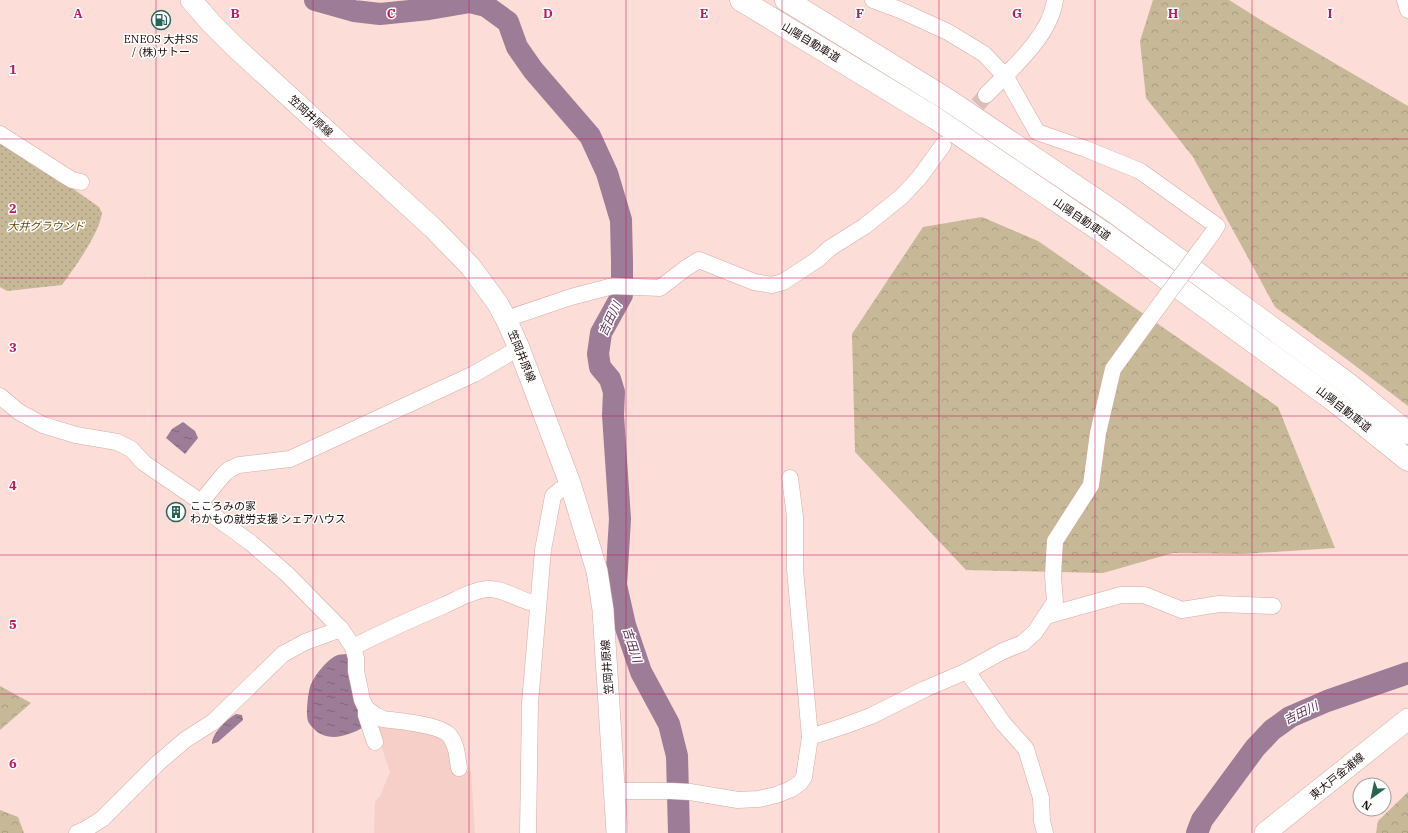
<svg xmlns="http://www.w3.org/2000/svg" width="1408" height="833" font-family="'IBM Plex Serif','Noto Sans JP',serif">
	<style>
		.built { fill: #f5cfc8 }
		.forest { fill: url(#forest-crowns) }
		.park { fill: url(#park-dots) }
		.water { fill: url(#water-ripples) }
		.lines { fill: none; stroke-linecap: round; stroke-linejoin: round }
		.river { stroke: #9c7c96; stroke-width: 22 }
		.minor-tunnel { stroke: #dbbeb8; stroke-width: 16; stroke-dasharray: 16 8; stroke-linecap: butt }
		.minor-casing { stroke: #d2aca5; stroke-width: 17 }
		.major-casing { stroke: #d2aca5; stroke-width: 22 }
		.highway-casing { stroke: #d2aca5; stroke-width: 23 }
		.minor { stroke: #fff; stroke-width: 16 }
		.major { stroke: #fff; stroke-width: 21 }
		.highway { stroke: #fff; stroke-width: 22 }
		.minor-bridge-casing { stroke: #d2aca5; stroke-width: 17; stroke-linecap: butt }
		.minor-bridge { stroke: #fff; stroke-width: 16 }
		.grid { fill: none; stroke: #c2185b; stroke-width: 1; stroke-opacity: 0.55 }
		.labels { text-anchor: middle; stroke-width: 3; stroke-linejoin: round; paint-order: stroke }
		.poi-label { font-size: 11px; fill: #180b09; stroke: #fff }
		.street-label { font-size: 11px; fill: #180b09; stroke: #fff }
		.park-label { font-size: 11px; font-style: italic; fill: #614803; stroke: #fff }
		.water-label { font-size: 12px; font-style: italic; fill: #5c3055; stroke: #fff }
		.grid-label { font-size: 13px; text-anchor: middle; font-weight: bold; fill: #c2185b; stroke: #fff; stroke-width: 3; stroke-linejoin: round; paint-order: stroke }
	</style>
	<defs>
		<pattern id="forest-crowns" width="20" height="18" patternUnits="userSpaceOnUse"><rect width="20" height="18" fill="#c7b897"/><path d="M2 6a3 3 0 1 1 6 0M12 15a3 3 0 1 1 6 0" fill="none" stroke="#aa9d81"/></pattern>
		<pattern id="park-dots" width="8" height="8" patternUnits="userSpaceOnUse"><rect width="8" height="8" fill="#c7b897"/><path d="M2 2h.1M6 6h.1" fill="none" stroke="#aa9d81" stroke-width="1.8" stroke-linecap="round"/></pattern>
		<pattern id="water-ripples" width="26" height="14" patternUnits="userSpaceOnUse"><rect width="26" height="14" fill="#9c7c96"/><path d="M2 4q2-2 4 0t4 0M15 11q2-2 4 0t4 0" fill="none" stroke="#7e6479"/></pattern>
	</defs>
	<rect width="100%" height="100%" fill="#fdddd7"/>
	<!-- built -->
	<path class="built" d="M 374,720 L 445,738 L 455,772 L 471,771 L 475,833 L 374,833 L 375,802 L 380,796 L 390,772 L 373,722 Z"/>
	<!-- forest -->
	<g class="forest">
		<path d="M 1153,0 L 1229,0 L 1264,22 L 1408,106 L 1408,406 L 1345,358 L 1275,307 L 1193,157 L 1146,98 L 1140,41 Z"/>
		<path d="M 982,217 L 1038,241 L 1278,407 L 1335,548 L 1243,554 L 1173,553 L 1103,573 L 966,570 L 855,452 L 852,334 L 923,227 Z"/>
		<path d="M 0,686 L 31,703 L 0,730 Z"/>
		<path d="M 1408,792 L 1408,833 L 1376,833 L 1378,821 Z"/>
		<path d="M 0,810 L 18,817 L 24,833 L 0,833 Z"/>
	</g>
	<!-- park -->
	<path class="park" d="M 0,140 L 65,183 L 99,207 L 102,213 C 99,234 75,267 62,285 L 7,291 L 0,287 Z"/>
	<!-- water -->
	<g class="water">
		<path d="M 183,422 L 195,431 L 198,438 L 185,454 L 166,438 L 172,429 Z"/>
		<path d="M 350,654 L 364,727 C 350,735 329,743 315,730 C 313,728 310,725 309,723 C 305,717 308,694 310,687 C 313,677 328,658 338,655 C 341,654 346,654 350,654 Z"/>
		<path d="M 236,714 L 242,715 L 243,720 L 218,742 L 212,744 C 211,734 228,718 236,714 Z"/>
	</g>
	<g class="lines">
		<!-- river -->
		<g class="river">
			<path d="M 315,0 L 354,11 L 380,14 L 429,9 L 470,2 L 486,6 L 508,22 L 517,47 L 533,70 L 590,136 L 607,173 L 621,220 L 622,261 L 622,295 L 601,333 L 598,354 L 600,367 L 610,379 L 614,392 L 613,415 L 620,519 L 616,585 L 625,625 L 641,672 L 669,724 L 677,756 L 679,833"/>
			<path d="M 1197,833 L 1202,820 L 1255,748 L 1272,730 L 1290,717 L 1327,701 L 1408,673"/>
		</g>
		<!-- minor-tunnel -->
		<path class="minor-tunnel" d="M 962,123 L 986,95"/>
		<defs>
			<g id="minor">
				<path d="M 873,0 L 900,10 L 948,32 L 984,54 L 1006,77 L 1037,132 L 1086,149 L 1140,171 L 1217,226 L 1214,231"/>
				<path d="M 1405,0 L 1408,10"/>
				<path d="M 986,95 C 1011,69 1050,37 1055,0"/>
				<path d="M 0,134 L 64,175 L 72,180 L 81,182"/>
				<path d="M 506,319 L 571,297 L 613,286 L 660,288 L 686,268 L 699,260 L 754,282 L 772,285 L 783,282 L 818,259 L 830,248 L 865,226 L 901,197 L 919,178 L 943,145"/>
				<path d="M 0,396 L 19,412 L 43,425 L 76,435 L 117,442 L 131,449 L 144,463 L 201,502 L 207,511 L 251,543 L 287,574 L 341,629 L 353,647 L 356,658 L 356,671 L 360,690 L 362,700 L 366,708 L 366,715 L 375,742"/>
				<path d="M 201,502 L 224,474 L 230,469 L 239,465 L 290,459 L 474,374 L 519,348"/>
				<path d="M 1046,616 L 1121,595 L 1144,595 L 1182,610 L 1219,604 L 1273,606"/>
				<path d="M 353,647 C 383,632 414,618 445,605 C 458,599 473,590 488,589 C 504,588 521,602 538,604"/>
				<path d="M 967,671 L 1003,723 L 1026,749 L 1041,798 L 1042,821 L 1045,833"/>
				<path d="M 366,708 L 375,715 L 383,719 C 398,721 439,724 449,735 C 457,744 457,756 459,768"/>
				<path d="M 810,737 L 844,726 L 871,716 L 925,689 L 967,671 L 1003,651 L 1023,643 L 1035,632 L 1055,602 L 1053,576 L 1055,541 L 1091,485 L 1098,433 L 1113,369 L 1153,314"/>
				<path d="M 615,791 L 671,791 L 690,792 L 738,800 L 759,799 L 776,795 L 791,789 L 800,783 L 804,777 L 810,737 L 795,569 L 795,517 L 790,478"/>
				<path d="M 77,833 L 86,829 L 102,819 L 158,763 L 185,740 L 213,722 L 283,654 L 305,642 L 341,629"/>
				<path d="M 528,833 L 530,703 L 543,550 L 553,496 L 560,490 L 571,486"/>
			</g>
			<g id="major">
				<path d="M 191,0 L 211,23 L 235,47 L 433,228 L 470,266 L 498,304 L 506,319 L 519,348 L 571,486 L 597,571 L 603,610 L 617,833"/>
				<path d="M 1265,833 L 1408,719"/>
			</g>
			<g id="highway">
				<path d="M 741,0 L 935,118 L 1101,231 L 1332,399 L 1408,460"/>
				<path d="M 786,0 L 948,100 L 1114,212 L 1347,383 L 1408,433"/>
			</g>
		</defs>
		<!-- minor casing -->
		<use href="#minor" class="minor-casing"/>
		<!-- major casing -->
		<use href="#major" class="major-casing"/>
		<!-- highway casing -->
		<use href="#highway" class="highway-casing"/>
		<!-- minor -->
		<use href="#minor" class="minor"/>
		<!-- major -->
		<use href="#major" class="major"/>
		<!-- highway -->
		<use href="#highway" class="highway"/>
		<defs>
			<path id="minor-bridge" d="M 1153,314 L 1214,231"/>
		</defs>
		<!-- minor-bridge casing -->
		<use href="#minor-bridge" class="minor-bridge-casing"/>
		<!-- minor-bridge -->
		<use href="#minor-bridge" class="minor-bridge"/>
	</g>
	<!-- grid -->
	<path class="grid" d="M 156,0 L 156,833M 313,0 L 313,833M 469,0 L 469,833M 626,0 L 626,833M 782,0 L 782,833M 939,0 L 939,833M 1095,0 L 1095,833M 1252,0 L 1252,833M 0,139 L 1408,139M 0,278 L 1408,278M 0,416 L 1408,416M 0,555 L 1408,555M 0,694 L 1408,694"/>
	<!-- icons -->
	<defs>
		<symbol id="fuel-ring" viewBox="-11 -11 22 22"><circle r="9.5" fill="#fff" stroke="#266553" stroke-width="1.5"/><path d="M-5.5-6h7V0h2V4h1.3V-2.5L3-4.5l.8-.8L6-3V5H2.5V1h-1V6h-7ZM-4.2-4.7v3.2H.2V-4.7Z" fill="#266553"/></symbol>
		<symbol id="building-ring" viewBox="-11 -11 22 22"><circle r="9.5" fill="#fff" stroke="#266553" stroke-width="1.5"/><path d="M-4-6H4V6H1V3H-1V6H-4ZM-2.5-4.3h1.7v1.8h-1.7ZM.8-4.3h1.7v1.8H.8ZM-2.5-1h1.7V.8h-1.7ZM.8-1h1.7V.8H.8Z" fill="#266553"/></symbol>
	</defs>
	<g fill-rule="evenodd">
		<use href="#fuel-ring" x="150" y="9" width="22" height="22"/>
		<use href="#building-ring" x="165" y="501" width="22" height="22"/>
	</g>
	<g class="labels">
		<!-- poi labels -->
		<g class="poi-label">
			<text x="161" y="43">ENEOS 大井SS<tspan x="161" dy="13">/ (株)サトー</tspan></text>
			<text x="190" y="510" text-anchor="start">こころみの家<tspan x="190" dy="13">わかもの就労支援 シェアハウス</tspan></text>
		</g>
		<!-- street labels -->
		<g class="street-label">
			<text transform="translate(811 42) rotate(31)" y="4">山陽自動車道</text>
			<text transform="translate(311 116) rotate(42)" y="4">笠岡井原線</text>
			<text transform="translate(1082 219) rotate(34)" y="4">山陽自動車道</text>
			<text transform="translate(522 356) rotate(68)" y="4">笠岡井原線</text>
			<text transform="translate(1344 409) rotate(38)" y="4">山陽自動車道</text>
			<text transform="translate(607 667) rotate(-94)" y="4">笠岡井原線</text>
			<text transform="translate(1337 776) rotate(-39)" y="4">東大戸金浦線</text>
		</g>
		<!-- park labels -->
		<g class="park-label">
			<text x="46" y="230">大井グラウンド</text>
		</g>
		<!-- water labels -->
		<g class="water-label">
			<text transform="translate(610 319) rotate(-65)" y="4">吉田川</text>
			<text transform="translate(632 645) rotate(72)" y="4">吉田川</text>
			<text transform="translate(1301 713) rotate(-26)" y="4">吉田川</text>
		</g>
	</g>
	<g class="grid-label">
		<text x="78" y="18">A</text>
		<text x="235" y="18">B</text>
		<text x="391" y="18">C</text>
		<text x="548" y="18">D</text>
		<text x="704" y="18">E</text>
		<text x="860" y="18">F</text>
		<text x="1017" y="18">G</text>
		<text x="1173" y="18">H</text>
		<text x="1330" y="18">I</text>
		<text x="13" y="74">1</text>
		<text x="13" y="213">2</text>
		<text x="13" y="352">3</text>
		<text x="13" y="490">4</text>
		<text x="13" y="629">5</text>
		<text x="13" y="768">6</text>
	</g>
	<!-- north arrow -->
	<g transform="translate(1372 797) rotate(213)"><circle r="19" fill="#ffffff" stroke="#a39d9d"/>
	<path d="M0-3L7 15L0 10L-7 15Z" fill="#266553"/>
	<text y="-6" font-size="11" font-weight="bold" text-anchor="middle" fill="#180b09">N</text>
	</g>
</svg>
